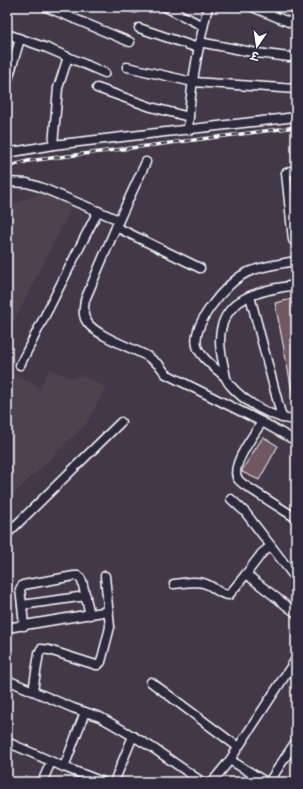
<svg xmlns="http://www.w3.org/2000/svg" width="303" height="789" font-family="'Indie Flower','Playpen Sans Deva',sans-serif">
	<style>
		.built { fill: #504250 }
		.building { fill: #705863; stroke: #fff }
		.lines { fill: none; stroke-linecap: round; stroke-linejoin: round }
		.minor-casing { stroke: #fff; stroke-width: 11 }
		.minor { stroke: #2f2a3d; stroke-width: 8 }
		.rail-casing { stroke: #fff; stroke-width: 3.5 }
		.rail { stroke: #2f2a3d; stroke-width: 2; stroke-dasharray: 6; stroke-linecap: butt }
	</style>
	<rect width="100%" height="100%" fill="#423848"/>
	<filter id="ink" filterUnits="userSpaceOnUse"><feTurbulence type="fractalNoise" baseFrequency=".025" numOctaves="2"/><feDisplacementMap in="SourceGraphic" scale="8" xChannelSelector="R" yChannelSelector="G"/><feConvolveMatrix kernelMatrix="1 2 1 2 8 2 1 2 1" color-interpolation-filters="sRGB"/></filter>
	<g filter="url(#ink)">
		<!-- built -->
		<g class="built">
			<path d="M 44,191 L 72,207 L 7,335 L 7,207 Z"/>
			<path d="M 49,369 L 72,378 L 81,375 L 106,387 L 87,423 L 7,501 L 7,370 L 40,388 Z"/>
		</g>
		<!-- building -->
		<g class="building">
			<path d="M 296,298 L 296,395 L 293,396 L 275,303 Z"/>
			<path d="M 263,437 L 278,446 L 259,480 L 242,472 L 242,470 Z"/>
		</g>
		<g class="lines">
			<defs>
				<g id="minor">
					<path d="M 46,7 L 130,42"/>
					<path d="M 131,7 L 135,8"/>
					<path d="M 165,7 L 203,26"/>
					<path d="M 252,7 L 296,25"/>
					<path d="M 139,28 L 198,48"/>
					<path d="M 7,34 L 47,48 L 105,73"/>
					<path d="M 199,42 L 257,53 L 289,57"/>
					<path d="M 127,67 L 193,82 L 296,89"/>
					<path d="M 7,83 L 20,39"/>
					<path d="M 97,88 L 151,107 L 189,117"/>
					<path d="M 188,130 C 190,88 198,47 208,7"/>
					<path d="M 53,145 L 58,88 L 68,57"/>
					<path d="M 7,153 L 53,145 L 296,117"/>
					<path d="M 7,182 L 27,183 L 40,187 L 119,220 L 116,227 L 200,268"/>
					<path d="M 119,220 L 146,162"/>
					<path d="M 116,227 L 85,300 C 84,308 82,315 87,322 C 95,335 132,348 147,356 L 159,365 L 166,374 L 262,422 C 255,433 229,467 238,479 C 240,482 243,484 246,486 L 296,518"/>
					<path d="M 293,240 L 286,173 L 296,169"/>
					<path d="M 296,261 C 280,264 260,266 246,273 C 227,282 188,327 198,349 C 204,361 216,368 225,377 C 227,380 228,383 230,385 C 244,402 274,419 296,420"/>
					<path d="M 250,296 L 282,418"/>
					<path d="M 20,365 L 98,211"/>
					<path d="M 226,378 C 224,366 220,353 220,341 C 220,297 261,290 296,285"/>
					<path d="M 262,422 L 296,441"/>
					<path d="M 231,499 L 245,512 L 271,546"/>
					<path d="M 7,534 L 121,422"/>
					<path d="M 296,579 L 271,546 L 262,553 L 246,574 L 296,613"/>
					<path d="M 174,584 C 184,583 197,580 206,584 C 215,587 219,595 229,595 L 246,574"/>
					<path d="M 22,605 L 20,589 L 23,585 L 74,576 L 79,576 L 82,581 L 90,615"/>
					<path d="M 24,626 L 22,605 L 86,596"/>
					<path d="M 7,628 L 109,611"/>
					<path d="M 7,680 L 73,708 L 100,717 L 114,725 L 153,748 L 202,782"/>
					<path d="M 151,682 L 238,747"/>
					<path d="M 33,691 L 39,653 L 41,649 L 49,650 L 96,665 L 98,665 L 101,662 L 110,627 L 105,576"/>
					<path d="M 7,742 L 64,767 L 103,782"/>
					<path d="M 230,760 L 266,782"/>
					<path d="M 64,767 L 85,712"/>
					<path d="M 42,782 L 51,762"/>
					<path d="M 114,782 L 133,736"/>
					<path d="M 212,782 L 230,760 L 296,659"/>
					<path d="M 269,782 L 296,741"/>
				</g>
			</defs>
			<!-- minor casing -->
			<use href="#minor" class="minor-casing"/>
			<!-- minor -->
			<use href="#minor" class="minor"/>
			<defs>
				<path id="rail" d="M 7,167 L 28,161 L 296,127"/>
			</defs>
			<!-- rail casing -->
			<use href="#rail" class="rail-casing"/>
			<!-- rail -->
			<use href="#rail" class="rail"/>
		</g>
	</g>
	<!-- margin -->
	<rect width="303" height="789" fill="none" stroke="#2f2a3d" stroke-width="24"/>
	<rect x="12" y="12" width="279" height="765" fill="none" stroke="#fff" stroke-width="1.5" filter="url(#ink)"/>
	<!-- north arrow -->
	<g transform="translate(257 46) rotate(193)" stroke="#2f2a3d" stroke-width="3" paint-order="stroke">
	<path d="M0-3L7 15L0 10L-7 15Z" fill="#ffffff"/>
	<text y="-6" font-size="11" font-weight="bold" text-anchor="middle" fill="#ffffff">उ</text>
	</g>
</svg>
